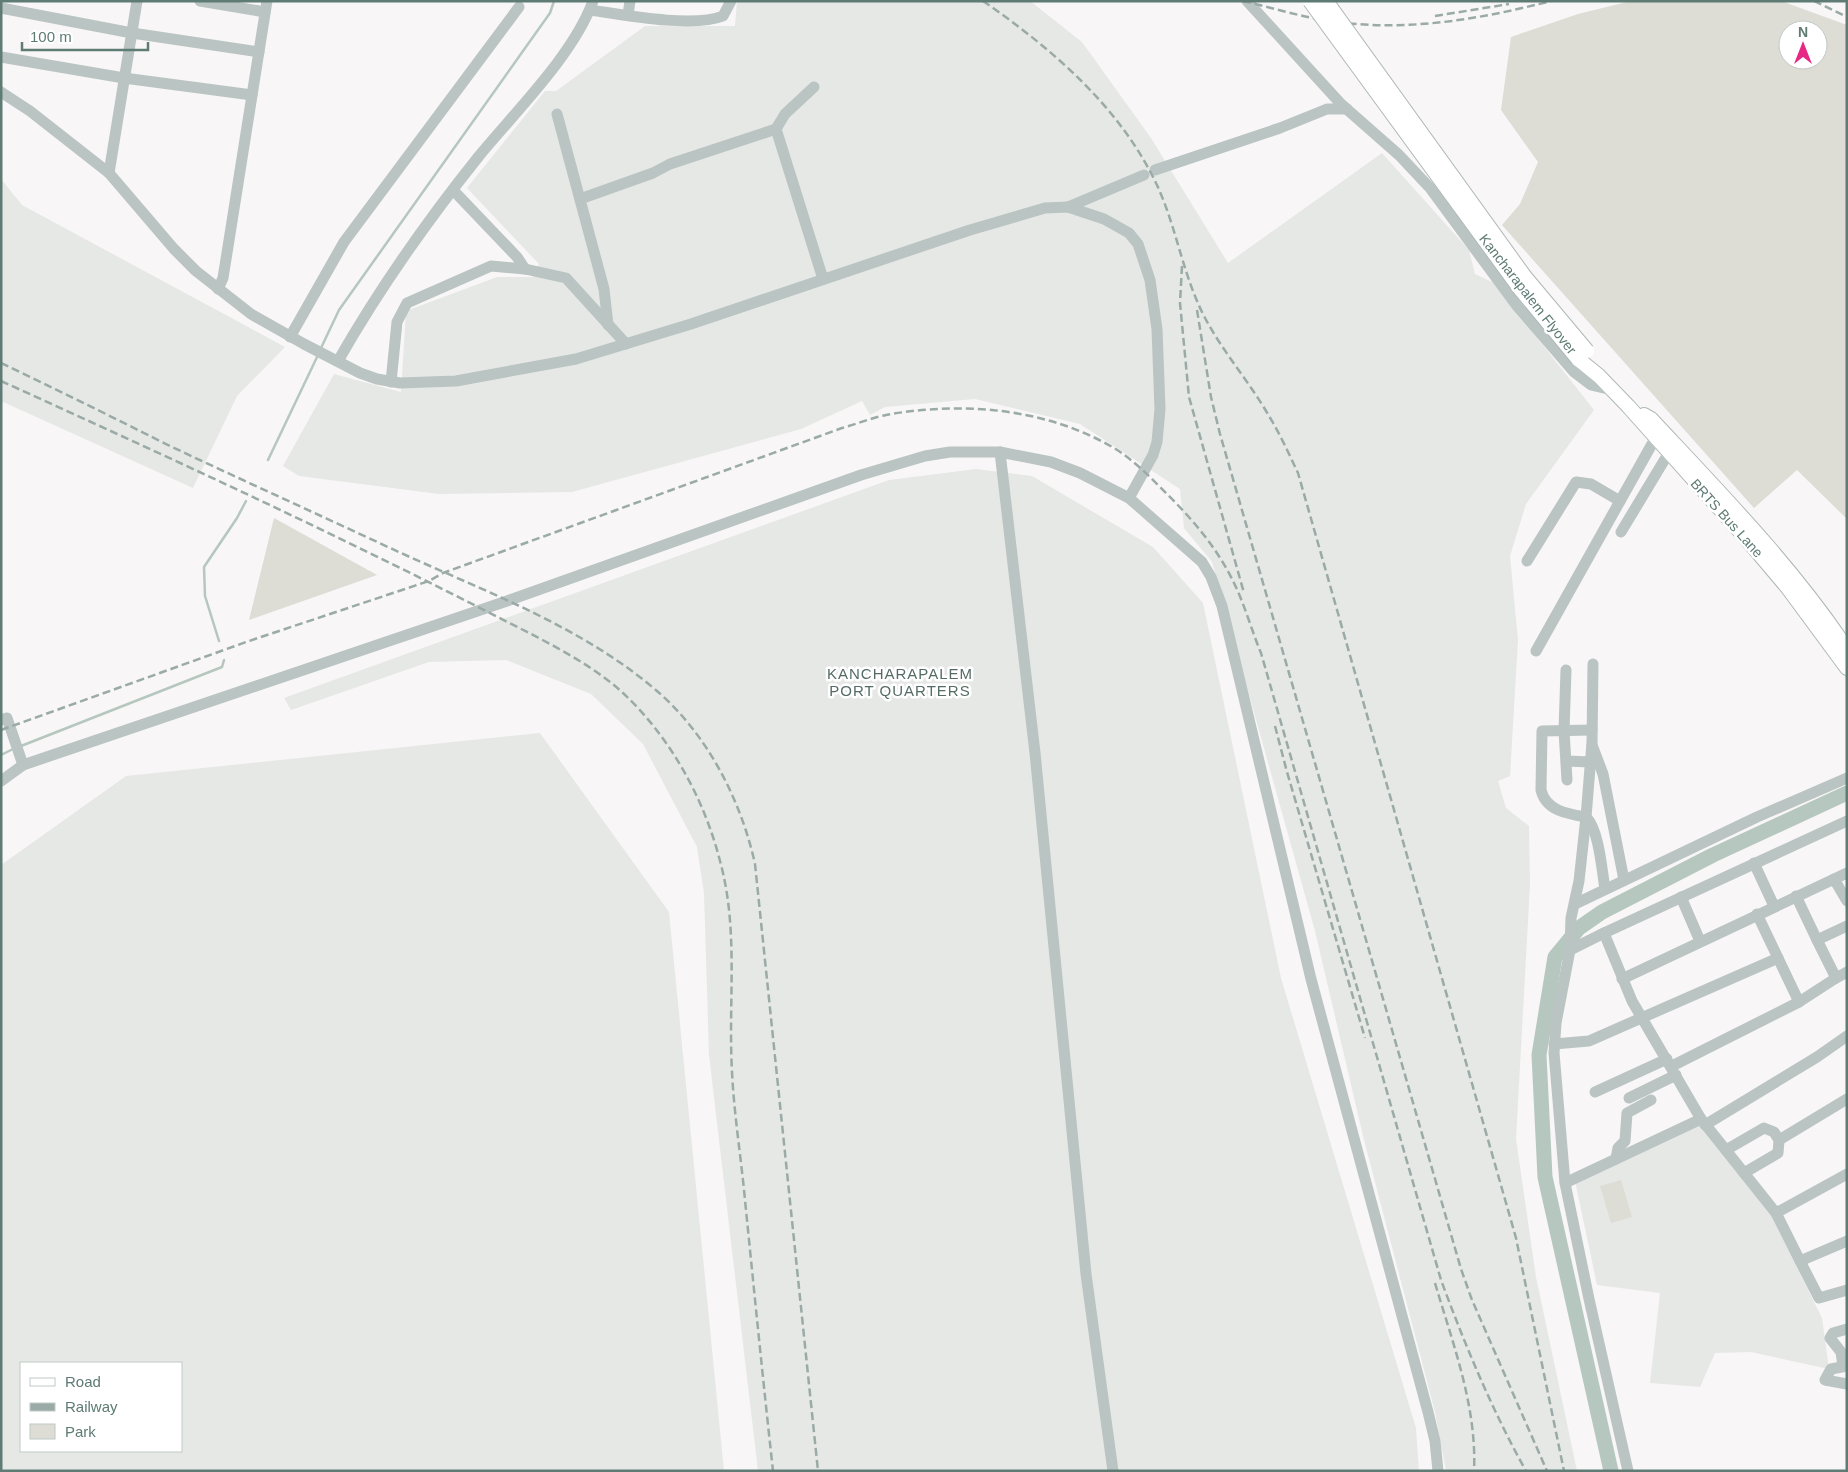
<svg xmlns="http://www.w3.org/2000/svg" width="1848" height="1472" font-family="Helvetica,sans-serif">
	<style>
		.built { fill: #e6e8e6; fill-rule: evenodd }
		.green { fill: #dddcd5; fill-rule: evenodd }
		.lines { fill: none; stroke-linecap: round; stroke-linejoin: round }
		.stream { stroke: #b5c7bf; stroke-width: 2.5 }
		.river { stroke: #b5c7bf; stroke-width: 15 }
		.major-casing { stroke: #aeb9b6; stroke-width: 16 }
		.minor { stroke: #bac4c2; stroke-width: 11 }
		.major { stroke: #fff; stroke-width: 14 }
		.rail { stroke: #9aaaa6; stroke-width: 2.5; stroke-dasharray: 8 4; stroke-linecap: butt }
		.major-bridge-casing { stroke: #aeb9b6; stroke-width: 16; stroke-linecap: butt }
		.major-bridge { stroke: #fff; stroke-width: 14 }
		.labels { text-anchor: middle; stroke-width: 5; stroke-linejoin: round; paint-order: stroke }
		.street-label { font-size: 14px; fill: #5e7b74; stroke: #fff }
		.neighbourhood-label { font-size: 15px; letter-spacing: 1px; fill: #556c66; stroke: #fff }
	</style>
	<rect width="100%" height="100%" fill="#f8f6f6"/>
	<!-- built -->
	<g class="built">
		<path d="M 737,1 L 1030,1 L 1082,42 L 1151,138 L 1228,263 L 1382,153 L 1469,250 L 1475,274 L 1494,283 L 1594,410 L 1526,504 L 1510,556 L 1518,640 L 1510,776 L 1498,781 L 1506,808 L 1529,826 L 1530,884 L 1516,1139 L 1536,1277 L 1577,1471 L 1446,1471 L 1435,1412 L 1364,1140 L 1315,931 L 1212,562 L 1184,528 L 1180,489 L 1080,424 L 975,399 L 885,407 L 870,415 L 862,401 L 801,429 L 572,492 L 439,494 L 299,476 L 283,466 L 334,374 L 401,392 L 406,311 L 497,277 L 533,277 L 539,264 L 467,188 L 545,91 L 556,91 L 645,26 L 735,26 Z"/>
		<path d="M 1,179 L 22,205 L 285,347 L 237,396 L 193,488 L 1,401 Z"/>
		<path d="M 976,469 L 1032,476 L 1153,547 L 1203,603 L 1281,978 L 1416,1428 L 1419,1471 L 758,1471 L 709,1055 L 704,893 L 697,847 L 643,744 L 591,694 L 506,660 L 429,662 L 291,710 L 284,698 L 889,480 Z"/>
		<path d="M 540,733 L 669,912 L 724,1471 L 1,1471 L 1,865 L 126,776 ZM 181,1363 L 181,1451 L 21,1451 L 21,1363 Z"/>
		<path d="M 1698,1124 L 1771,1215 L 1822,1318 L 1829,1369 L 1751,1352 L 1715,1353 L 1700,1387 L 1650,1383 L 1660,1293 L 1597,1285 L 1575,1181 Z"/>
	</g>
	<!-- green -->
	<g class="green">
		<path d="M 1631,1 L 1781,1 L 1847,25 L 1847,519 L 1797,470 L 1754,508 L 1502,225 L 1520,204 L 1538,162 L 1501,110 L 1511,37 L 1578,14 ZM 1788,30 L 1818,30 L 1818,60 L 1788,60 Z"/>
		<path d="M 274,518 L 377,575 L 249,620 Z"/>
		<path d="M 1621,1180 L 1632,1217 L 1611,1223 L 1600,1186 Z"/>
	</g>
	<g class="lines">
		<!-- stream -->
		<g class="stream">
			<path d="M 321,348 L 339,310 L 550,13 L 554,1"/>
			<path d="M 268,460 L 318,355"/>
			<path d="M 219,641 L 205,596 L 204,567 L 237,518 L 246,501"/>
			<path d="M 21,746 L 222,667 L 224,660"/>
			<path d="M 1,755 L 13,749"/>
		</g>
		<!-- river -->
		<path class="river" d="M 1611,1471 L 1545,1177 L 1539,1055 L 1555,957 L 1579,928 L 1602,912 L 1713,855 L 1847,793"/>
		<defs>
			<g id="major">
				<path d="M 1578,359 L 1599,376 L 1628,406 L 1745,537 L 1788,588 L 1847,668"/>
				<path d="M 1644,415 L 1651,419 C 1719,492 1791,565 1847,649"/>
			</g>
		</defs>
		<!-- major casing -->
		<use href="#major" class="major-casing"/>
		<!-- minor -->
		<g class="minor">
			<path d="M 200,1 L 265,12"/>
			<path d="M 1247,1 L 1341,104 L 1399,155 L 1430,188 L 1517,306 L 1574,372 L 1591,385 L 1612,390"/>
			<path d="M 1,8 L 132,33 L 259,52"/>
			<path d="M 590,10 C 624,15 693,28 723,16 L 731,1"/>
			<path d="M 628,15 L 630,1"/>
			<path d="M 1,57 L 124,78 L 252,95"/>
			<path d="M 814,87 L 785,114 L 776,129 L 823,279"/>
			<path d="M 1,92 L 30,111 L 109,173 L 174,249 L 196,271 L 251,314 L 304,344 L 360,373 L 377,379 L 400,383 L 456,381 L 576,359 L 691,324 L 970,230 L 1045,208 L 1068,207 L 1104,219 L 1129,233 L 1138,244 L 1150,280 L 1157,329 L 1160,409 L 1157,442 L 1153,455 L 1129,498"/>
			<path d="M 557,114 L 604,289 L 608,325"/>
			<path d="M 1155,170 L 1280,128 L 1327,109 L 1347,109"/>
			<path d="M 109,173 L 137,1"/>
			<path d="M 453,190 L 517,257 L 525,269"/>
			<path d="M 580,199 L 653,173 L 670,164 L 776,129"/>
			<path d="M 1068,207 L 1144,175"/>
			<path d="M 218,289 L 223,278 L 267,1"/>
			<path d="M 290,337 L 344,242 L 519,7"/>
			<path d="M 338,361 C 379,289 427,221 479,156 C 516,111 574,54 593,1"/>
			<path d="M 391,382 L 397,322 L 407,303 L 491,266 L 525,269 L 566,278 L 626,344"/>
			<path d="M 1000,452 L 1035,753 L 1086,1274 L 1113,1471"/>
			<path d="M 1621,532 L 1665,459"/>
			<path d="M 1527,561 L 1576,482 L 1591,484 L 1620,501"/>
			<path d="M 1536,651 L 1652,444"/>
			<path d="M 1593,664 L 1592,743 L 1586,817 L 1579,881 L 1571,918 L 1570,950 L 1604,933 L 1632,1001 L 1701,1119 L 1776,1213 L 1847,1174"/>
			<path d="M 1566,670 L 1564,731 L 1567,780"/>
			<path d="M 1,720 L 7,718 L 23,765 L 507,601 L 861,475 L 925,456 L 950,452 L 1000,452 L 1051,462 L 1080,473 L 1129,498 L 1202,562 L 1211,577 L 1222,606 L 1311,979 L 1428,1412 L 1435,1441 L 1438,1471"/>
			<path d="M 1592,730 L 1542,731 L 1541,790 C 1546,811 1568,814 1586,817 C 1599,829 1602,871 1605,889"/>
			<path d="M 1592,745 L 1603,774 L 1624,880"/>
			<path d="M 1567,761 L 1590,762"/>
			<path d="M 1,781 L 23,765"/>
			<path d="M 1754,863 L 1774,906"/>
			<path d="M 1834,879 L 1847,901"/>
			<path d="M 1796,896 L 1817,940 L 1847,926"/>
			<path d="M 1681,897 L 1700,941"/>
			<path d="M 1575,904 L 1757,817 L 1847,778"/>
			<path d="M 1604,933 L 1847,821"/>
			<path d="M 1817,940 L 1836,978 L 1847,972"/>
			<path d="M 1570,950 L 1556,1023 L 1554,1053 L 1565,1183 L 1589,1299 L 1628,1471"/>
			<path d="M 1622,979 L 1847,873"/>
			<path d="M 1799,1002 L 1836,978"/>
			<path d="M 1554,1044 L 1589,1041 L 1778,958 L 1757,914"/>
			<path d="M 1672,1066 L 1799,1002 L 1778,958"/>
			<path d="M 1595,1092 L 1667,1059"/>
			<path d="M 1629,1098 L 1676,1075"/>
			<path d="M 1705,1125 L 1817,1057 L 1847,1036"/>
			<path d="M 1779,1140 L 1847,1099"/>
			<path d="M 1726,1150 L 1764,1128 L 1774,1132 L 1779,1140 L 1778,1153 L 1744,1173"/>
			<path d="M 1616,1159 L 1618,1148 L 1625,1141 L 1627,1113 L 1651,1100"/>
			<path d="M 1565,1183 L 1701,1119"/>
			<path d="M 1776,1213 L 1800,1261 L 1847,1241"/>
			<path d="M 1800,1261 L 1819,1298 L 1847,1290"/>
			<path d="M 1843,1366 L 1841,1352 L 1830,1338 L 1833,1333 L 1847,1329"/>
			<path d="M 1847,1366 L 1831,1369 L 1825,1380 L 1847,1384"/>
		</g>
		<!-- major -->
		<use href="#major" class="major"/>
		<!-- rail -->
		<g class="rail">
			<path d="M 983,1 C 1051,48 1119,106 1156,183 C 1176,225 1182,272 1203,314 C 1221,350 1249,381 1269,416 C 1280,434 1289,454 1298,473 L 1516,1238 L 1564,1471"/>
			<path d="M 1243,1 C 1270,7 1297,16 1325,20 C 1401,33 1477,20 1551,1"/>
			<path d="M 1814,1 L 1847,17"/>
			<path d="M 1435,16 L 1509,4"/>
			<path d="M 1182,266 L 1180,303 L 1189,397 L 1244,593"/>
			<path d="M 1197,310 L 1211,397 L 1220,434 L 1461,1269 L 1472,1300 L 1547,1471"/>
			<path d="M 1,363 C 58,390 114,418 170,446 C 242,480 315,513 388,547 C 480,590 579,624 657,691 C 707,734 741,800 755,864 L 818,1471"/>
			<path d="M 1,381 C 162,454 323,528 480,608 C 526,632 585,658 623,693 C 670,737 704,798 720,861 C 739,930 728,1001 732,1072 C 734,1114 741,1157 745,1200 C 754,1290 763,1380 773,1471"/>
			<path d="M 1275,726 L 1287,772 L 1365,1038"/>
			<path d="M 1,730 L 249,641 L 429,581 L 443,573 L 842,428 C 857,424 871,418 886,415 C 962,401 1046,408 1114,448 C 1135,461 1151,478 1168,495 C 1193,520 1216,547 1232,579 C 1244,602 1251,629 1261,653 L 1441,1280 C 1465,1345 1492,1410 1526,1471"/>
			<path d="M 1435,1283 C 1453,1344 1477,1407 1474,1471"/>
		</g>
		<defs>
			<g id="major-bridge">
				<path d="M 1310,1 L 1521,290 L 1578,359"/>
				<path d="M 1326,1 L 1525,277 L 1587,351"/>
			</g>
		</defs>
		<!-- major-bridge casing -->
		<use href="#major-bridge" class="major-bridge-casing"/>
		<!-- major-bridge -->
		<use href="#major-bridge" class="major-bridge"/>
	</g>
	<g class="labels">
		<!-- street labels -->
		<g class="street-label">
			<text transform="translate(1528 294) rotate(52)" y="5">Kancharapalem Flyover</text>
			<text transform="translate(1727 518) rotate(48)" y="5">BRTS Bus Lane</text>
		</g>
		<!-- neighbourhood labels -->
		<g class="neighbourhood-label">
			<text x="900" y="679">KANCHARAPALEM<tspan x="900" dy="17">PORT QUARTERS</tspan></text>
		</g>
	</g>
	<!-- border -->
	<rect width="1848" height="1472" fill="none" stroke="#5e7b74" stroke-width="5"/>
	<!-- legend -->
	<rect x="20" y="1362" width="162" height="90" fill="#ffffff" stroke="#bfcac7"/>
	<rect x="30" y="1378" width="25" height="8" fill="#ffffff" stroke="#bfcac7"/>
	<text x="65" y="1387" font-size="15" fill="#5e7b74">Road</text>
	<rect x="30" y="1403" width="25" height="8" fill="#9aaaa6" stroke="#bfcac7"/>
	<text x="65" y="1412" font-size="15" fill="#5e7b74">Railway</text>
	<rect x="30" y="1424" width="25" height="15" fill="#dddcd5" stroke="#bfcac7"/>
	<text x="65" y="1437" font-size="15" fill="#5e7b74">Park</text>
	<!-- north arrow -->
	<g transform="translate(1803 45)"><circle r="24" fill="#ffffff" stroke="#bfcac7"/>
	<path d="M0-4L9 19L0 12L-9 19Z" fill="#e72784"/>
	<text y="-8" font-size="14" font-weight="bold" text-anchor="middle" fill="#5e7b74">N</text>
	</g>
	<!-- scale -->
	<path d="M22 42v8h126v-8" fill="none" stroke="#5e7b74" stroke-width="2.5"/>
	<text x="30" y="42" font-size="15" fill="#5e7b74" stroke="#ffffff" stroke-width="4" paint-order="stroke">100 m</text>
</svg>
